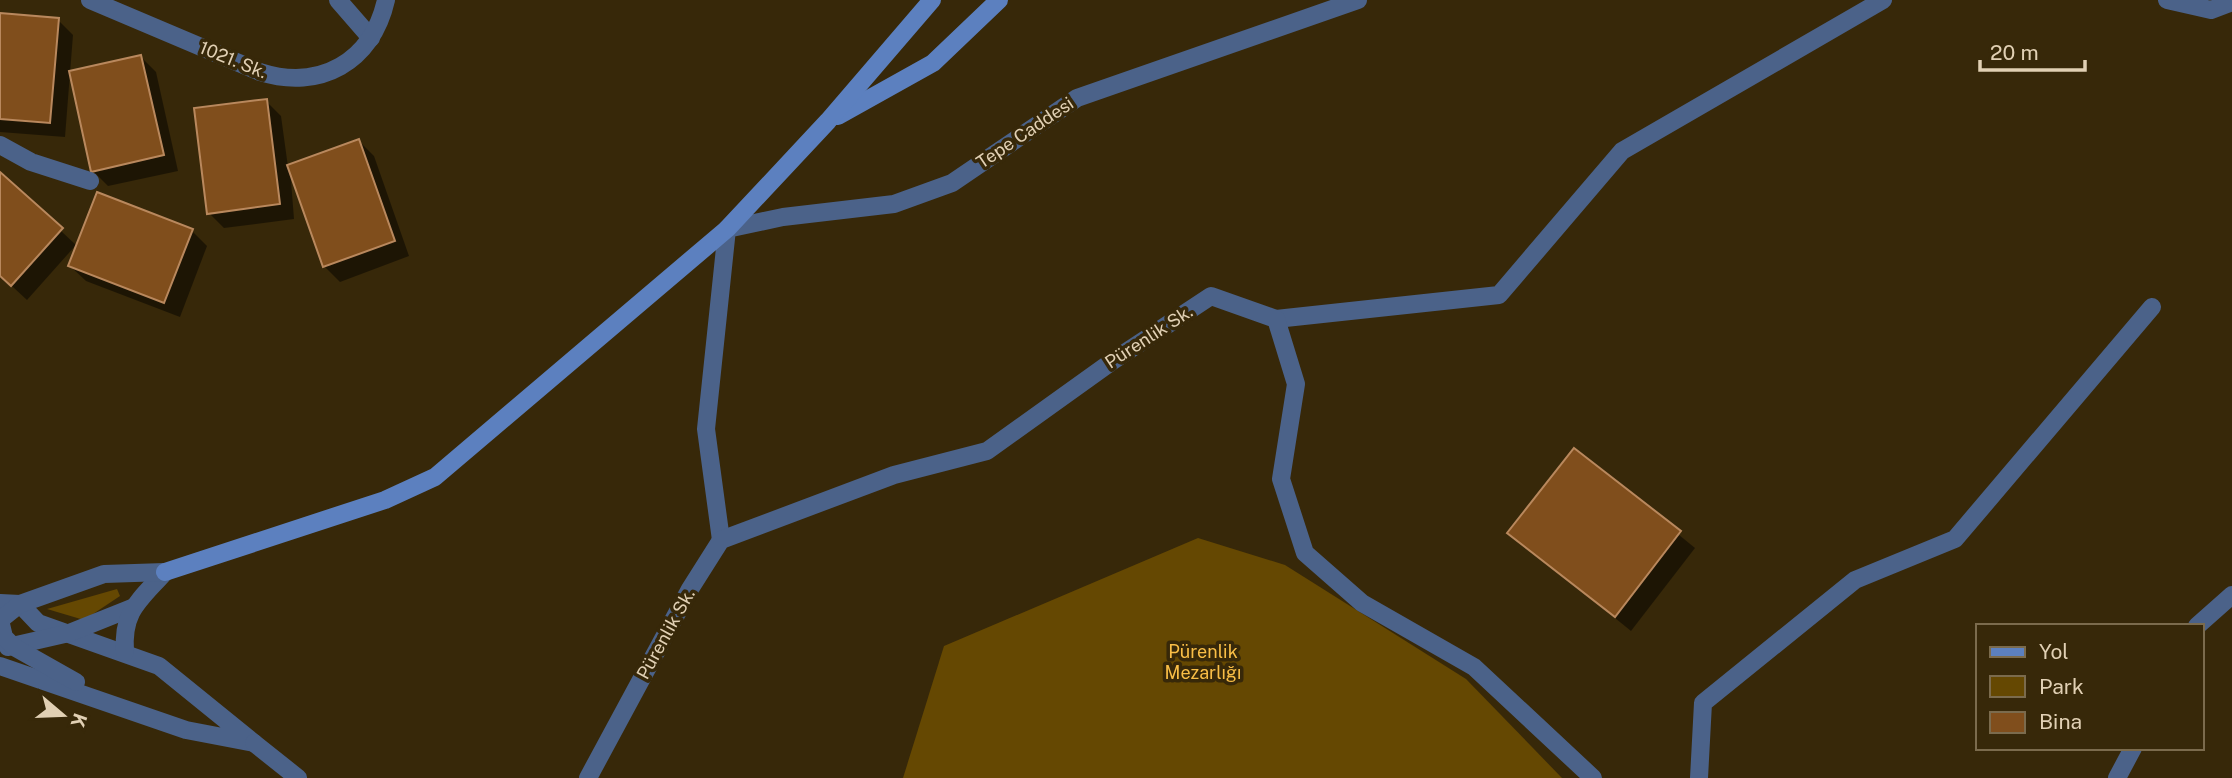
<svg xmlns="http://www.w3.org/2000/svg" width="2232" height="778" font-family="'Public Sans',sans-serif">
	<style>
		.green { fill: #654802 }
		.shadow { fill: #0007 }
		.building { fill: #804e1c; stroke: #b9885d; stroke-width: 2 }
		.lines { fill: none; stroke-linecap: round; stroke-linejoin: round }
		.lane { stroke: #4b6289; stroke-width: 18 }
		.street { stroke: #4b6289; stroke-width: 18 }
		.secondary { stroke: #5c80bf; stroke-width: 18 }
		.labels { text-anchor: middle; stroke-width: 7; stroke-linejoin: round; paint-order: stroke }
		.street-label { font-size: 18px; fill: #e1d0b4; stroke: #372809 }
		.park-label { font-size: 18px; fill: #f9be46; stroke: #372809 }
	</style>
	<rect width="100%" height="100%" fill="#372809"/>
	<!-- green -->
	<g class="green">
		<path d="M 1198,538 L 1285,565 L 1466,679 L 1562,778 L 903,778 L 944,646 Z"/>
		<path d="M 117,589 L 120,596 L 84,620 L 47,609 Z"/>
	</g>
	<!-- shadow -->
	<g class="shadow">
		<path d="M 0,15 L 58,20 L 73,35 L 65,137 L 0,132 Z"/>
		<path d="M 141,57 L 156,72 L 178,171 L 108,186 L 93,171 Z"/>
		<path d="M 266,101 L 281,116 L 288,167 L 359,141 L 374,156 L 409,256 L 340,282 L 324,266 L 290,168 L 294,219 L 224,228 L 209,213 Z"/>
		<path d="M 0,174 L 76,245 L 27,300 L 0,275 Z"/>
		<path d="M 192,231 L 207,246 L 180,317 L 86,281 L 70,266 Z"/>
		<path d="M 1575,450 L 1695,548 L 1631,631 L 1510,533 Z"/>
	</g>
	<!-- building -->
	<g class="building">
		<path d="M 0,13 L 59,18 L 50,123 L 0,119 Z"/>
		<path d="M 141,55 L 164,155 L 91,172 L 69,71 Z"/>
		<path d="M 267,99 L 280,204 L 207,214 L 194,108 Z"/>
		<path d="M 359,139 L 395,241 L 323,267 L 287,165 Z"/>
		<path d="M 0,172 L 63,228 L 11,286 L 0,276 Z"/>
		<path d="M 97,192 L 193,229 L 164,303 L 68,266 Z"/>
		<path d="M 1574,448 L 1681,531 L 1615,617 L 1507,533 Z"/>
	</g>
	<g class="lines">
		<!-- lane -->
		<g class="lane">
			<path d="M 338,0 L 371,38"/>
			<path d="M 2167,0 L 2211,10 L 2232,2"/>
			<path d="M 0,145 L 31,162 L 90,181"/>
			<path d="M 1276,319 L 1499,295 L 1622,151 L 1883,0"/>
			<path d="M 1699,778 L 1703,703 L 1855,580 L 1955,539 L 2152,307"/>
		</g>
		<!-- street -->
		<g class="street">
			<path d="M 90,0 L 260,72 C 320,91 372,62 386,0"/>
			<path d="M 721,540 L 706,429 L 727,229 L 783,217 L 894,204 L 952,183 L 1077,98 L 1358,0"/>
			<path d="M 0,603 L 20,604 L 38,623 L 159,666 L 254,743 L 186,730 L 0,666"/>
			<path d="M 2197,626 L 2232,595"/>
			<path d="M 8,647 L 69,633 L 134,607"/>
			<path d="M 125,652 C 122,611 139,601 165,572"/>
			<path d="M 76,682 L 14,647 L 4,637 L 0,620 L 20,604 L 104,574 L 165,572"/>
			<path d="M 254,743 L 298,778"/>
			<path d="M 588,778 L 690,589 L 721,540 L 894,475 L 987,451 L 1114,360 L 1211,296 L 1276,319 L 1296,384 L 1281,479 L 1305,553 L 1362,603 L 1474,667 L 1593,778"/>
			<path d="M 2117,778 L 2133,748"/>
		</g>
		<!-- secondary -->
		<g class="secondary">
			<path d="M 838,116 L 933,63 L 999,0"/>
			<path d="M 165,572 L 385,500 L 435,477 L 727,229 L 828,121 L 932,0"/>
		</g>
	</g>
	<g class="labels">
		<!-- street labels -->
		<g class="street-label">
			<text transform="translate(233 60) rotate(22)" y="6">1021. Sk.</text>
			<text transform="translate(1025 133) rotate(-34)" y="6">Tepe Caddesi</text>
			<text transform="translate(1149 337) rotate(-33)" y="6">Pürenlik Sk.</text>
			<text transform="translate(666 634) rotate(-61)" y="6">Pürenlik Sk.</text>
		</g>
		<!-- park labels -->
		<g class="park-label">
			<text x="1203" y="658">Pürenlik<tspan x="1203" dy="21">Mezarlığı</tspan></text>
		</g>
	</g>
	<!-- legend -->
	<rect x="1976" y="624" width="228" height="126" fill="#372809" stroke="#7b6b4d" stroke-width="2"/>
	<rect x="1990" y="647" width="35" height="10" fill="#5c80bf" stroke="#7b6b4d" stroke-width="2"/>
	<text x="2039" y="659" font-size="21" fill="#e1d0b4">Yol</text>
	<rect x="1990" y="676" width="35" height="21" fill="#654802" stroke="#7b6b4d" stroke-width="2"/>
	<text x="2039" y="694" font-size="21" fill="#e1d0b4">Park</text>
	<rect x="1990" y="712" width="35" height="21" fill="#804e1c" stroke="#7b6b4d" stroke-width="2"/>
	<text x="2039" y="729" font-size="21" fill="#e1d0b4">Bina</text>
	<!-- north arrow -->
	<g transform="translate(63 715) rotate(109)" stroke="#372809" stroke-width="5" paint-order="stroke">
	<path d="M0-5L12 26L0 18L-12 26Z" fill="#e1d0b4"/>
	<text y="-10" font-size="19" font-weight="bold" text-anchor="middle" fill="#e1d0b4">K</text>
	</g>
	<!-- scale -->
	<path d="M1980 60v10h105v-10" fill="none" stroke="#e1d0b4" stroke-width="3.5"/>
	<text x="1990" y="60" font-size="21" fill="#e1d0b4" stroke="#372809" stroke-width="5" paint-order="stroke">20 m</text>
</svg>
